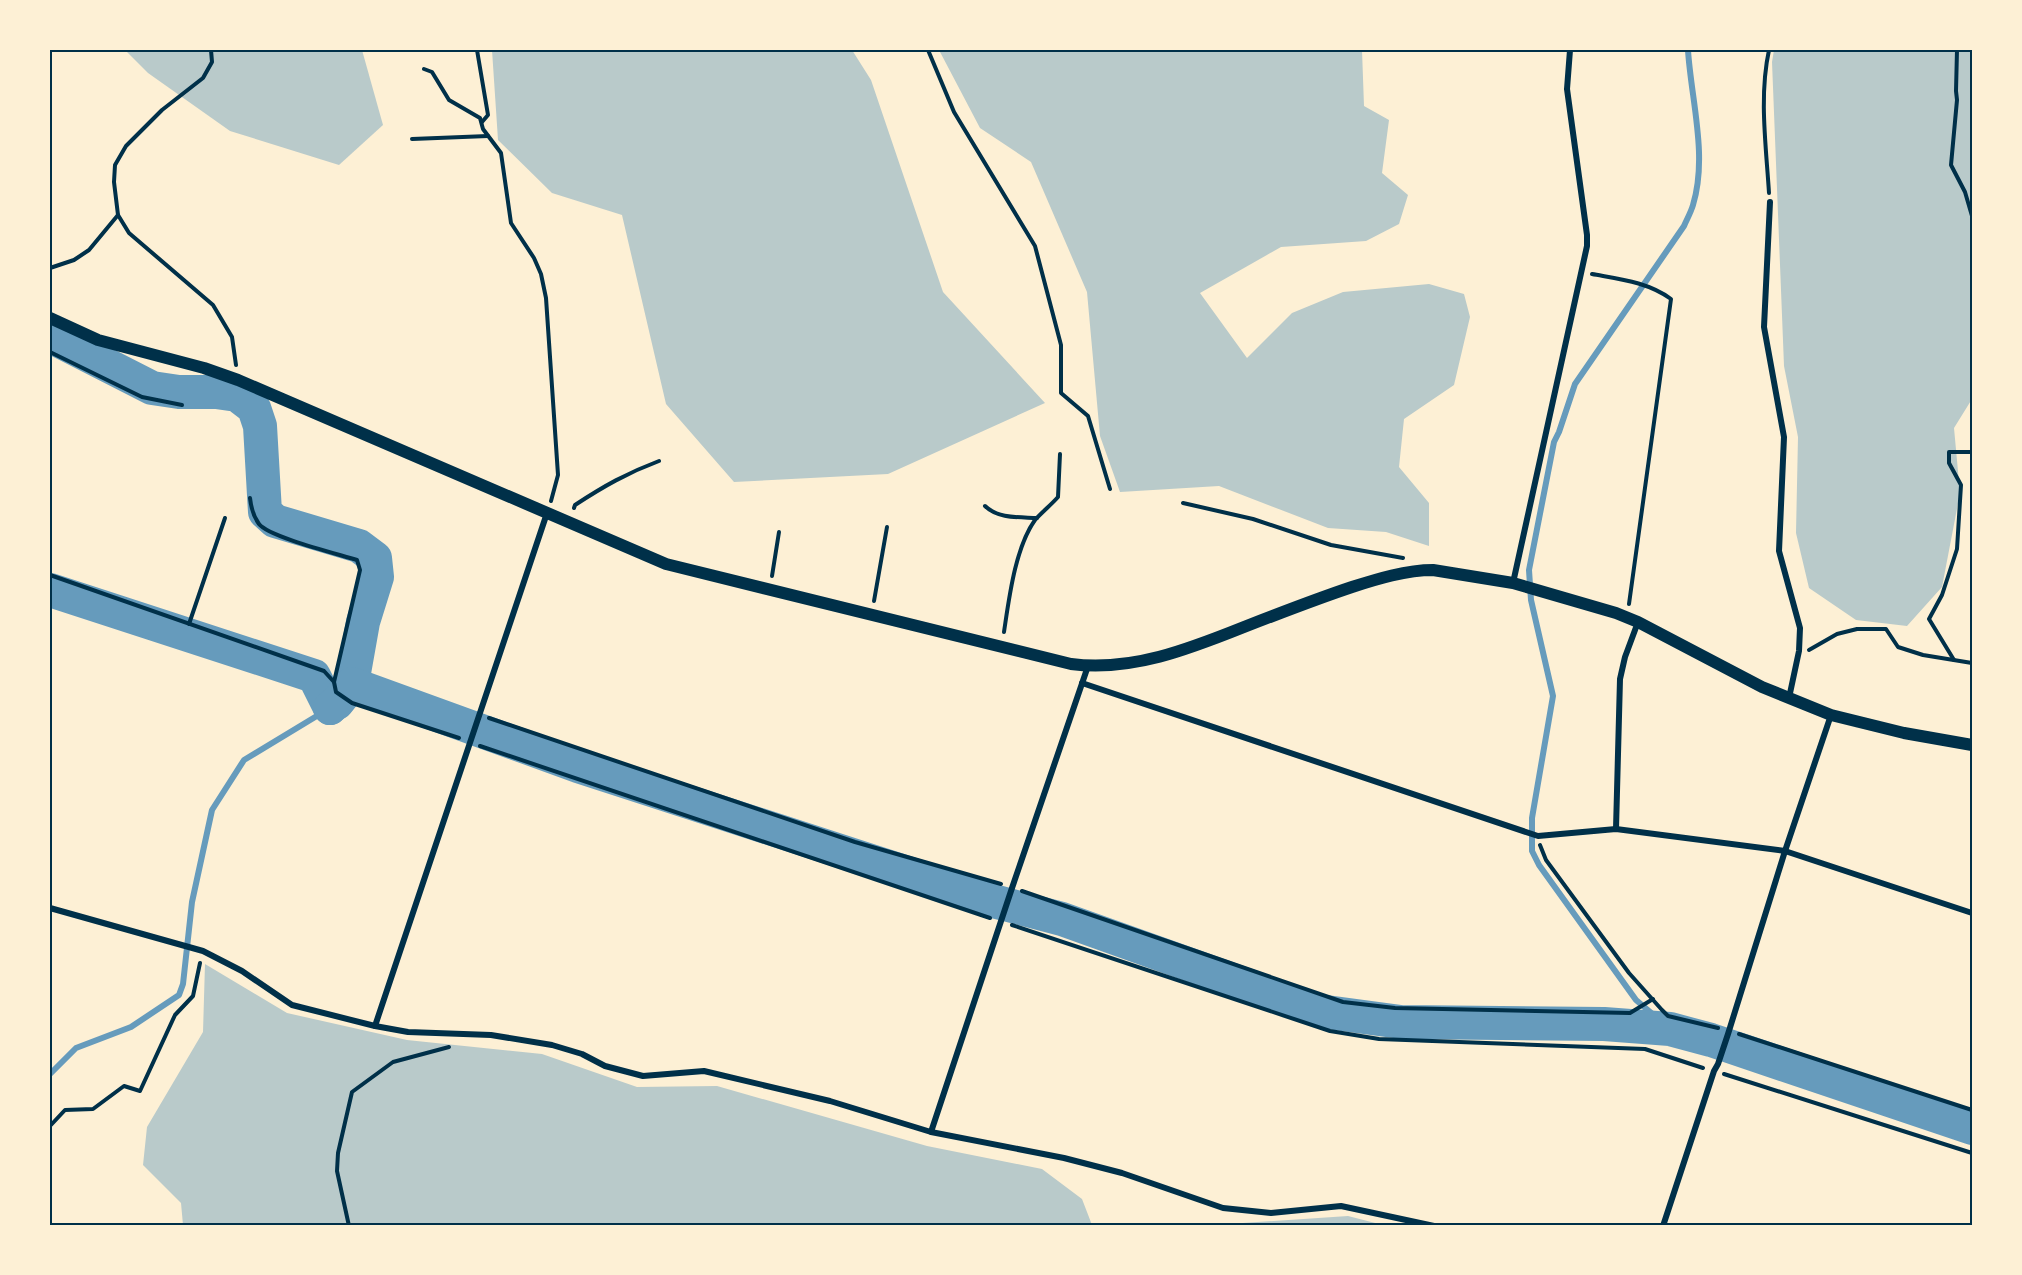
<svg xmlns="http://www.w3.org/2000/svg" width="2022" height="1275" font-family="Cabin,sans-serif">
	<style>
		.green { fill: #b9caca }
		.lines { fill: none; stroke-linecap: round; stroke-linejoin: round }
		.stream { stroke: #669bbc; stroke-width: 6 }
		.river { stroke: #669bbc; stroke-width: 34 }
		.path { stroke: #003049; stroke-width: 4 }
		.minor { stroke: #003049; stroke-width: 6 }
		.secondary { stroke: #003049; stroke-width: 12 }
		.neatline { fill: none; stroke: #003049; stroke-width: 2 }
	</style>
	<rect width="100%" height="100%" fill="#fdf0d5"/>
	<!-- green -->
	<g class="green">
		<path d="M 125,50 L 362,50 L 383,125 L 339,165 L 230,131 L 148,73 Z"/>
		<path d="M 492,50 L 852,50 L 871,80 L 943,292 L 1045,403 L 888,474 L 734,482 L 666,404 L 622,215 L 552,193 L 498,140 Z"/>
		<path d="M 939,50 L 1362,50 L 1364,106 L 1389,120 L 1382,173 L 1408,195 L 1399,224 L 1366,241 L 1281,247 L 1200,293 L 1247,358 L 1292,313 L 1343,292 L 1429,284 L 1464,294 L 1470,317 L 1454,385 L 1404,419 L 1399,467 L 1429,503 L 1429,546 L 1386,532 L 1328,528 L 1219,486 L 1120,492 L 1100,436 L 1087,292 L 1031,162 L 980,128 Z"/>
		<path d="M 1774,50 L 1972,50 L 1972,399 L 1954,428 L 1960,493 L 1942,587 L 1907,626 L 1856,620 L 1809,588 L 1796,533 L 1798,437 L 1784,366 L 1772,62 Z"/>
		<path d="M 205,964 L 287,1013 L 407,1040 L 542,1054 L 637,1087 L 717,1086 L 927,1146 L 1042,1169 L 1082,1199 L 1092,1225 L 183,1225 L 181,1203 L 143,1165 L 147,1127 L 203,1032 Z"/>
		<path d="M 1348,1216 L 1383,1225 L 1213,1225 Z"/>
	</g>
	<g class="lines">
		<!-- stream -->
		<g class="stream">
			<path d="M 1670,1029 L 1636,1000 L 1539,865 L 1532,851 L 1532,818 L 1553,696 L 1531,600 L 1529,570 L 1554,442 L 1559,432 L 1575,384 L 1684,226 C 1687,219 1691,212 1693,205 C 1708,156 1691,99 1688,50"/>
			<path d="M 50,1074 L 76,1048 L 131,1027 L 179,995 L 183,984 L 192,902 L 212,810 L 244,760 L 330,708"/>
		</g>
		<!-- river -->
		<g class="river">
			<path d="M 50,336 L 152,388 L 179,392 L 216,392 L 237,395 L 254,408 L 260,426 L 265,512 L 275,521 L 359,546 L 375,558 L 377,577 L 363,622 L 352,684 L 337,703"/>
			<path d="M 50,590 L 314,676 L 330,708"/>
			<path d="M 330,708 L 337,702 L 352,684 L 578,766 L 997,902 L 1062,919 L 1319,1011 L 1401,1022 L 1604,1024 L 1670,1029 L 1711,1040 L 1972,1128"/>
		</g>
		<!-- path -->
		<g class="path">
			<path d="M 477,50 L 488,115 L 482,122"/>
			<path d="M 928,50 L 954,112 L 1035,246 L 1061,345 L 1061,393 L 1088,416 L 1110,489"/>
			<path d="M 1769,50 C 1759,96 1766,145 1769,193"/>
			<path d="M 1957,50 L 1956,91 L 1957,100 L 1951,165 L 1965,192 L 1972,216"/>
			<path d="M 424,69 L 432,72 L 449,100 L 480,118 L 483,129 L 501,153 L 511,223 L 534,258 L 541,274 L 546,298 L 558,475 L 551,501"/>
			<path d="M 412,139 L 488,136"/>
			<path d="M 118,215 L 129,233 L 213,305 L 232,337 L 236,365"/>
			<path d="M 50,268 L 74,260 L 89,250 L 118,215 L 114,182 L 115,165 L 126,146 L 162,110 L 203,78 L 212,62 L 211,50"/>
			<path d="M 1592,274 C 1619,279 1648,282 1671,299 L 1629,604"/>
			<path d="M 50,352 L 142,397 L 182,405"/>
			<path d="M 250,498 C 251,507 253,516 259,524 C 269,537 338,554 357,560 L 360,570 L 334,682"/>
			<path d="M 1183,503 L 1253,519 L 1331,545 L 1403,558"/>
			<path d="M 985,506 C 998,519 1020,517 1037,518"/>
			<path d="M 574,508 L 575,505 C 604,486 627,473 659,461"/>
			<path d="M 50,575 L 324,671 L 334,682 L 336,692 L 352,703 L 459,738"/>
			<path d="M 772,576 L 779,532"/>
			<path d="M 874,601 L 887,527"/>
			<path d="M 189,624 L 225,518"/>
			<path d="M 1004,632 C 1009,599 1015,548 1035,520 C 1042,512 1051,505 1058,497 L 1060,454"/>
			<path d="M 1809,650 L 1837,634 L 1857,629 L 1886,629 L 1898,647 L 1923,655 L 1972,663"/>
			<path d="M 1954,660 L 1929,619 L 1942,595 L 1957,549 L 1961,485 L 1949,463 L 1949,452 L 1972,452"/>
			<path d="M 489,718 L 855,842 L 1001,884"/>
			<path d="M 480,746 L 990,918"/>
			<path d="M 1540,845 L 1546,860 L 1629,973 L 1662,1010 L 1668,1016 L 1718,1028"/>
			<path d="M 1022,891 L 1343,1002 L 1395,1008 L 1630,1013 L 1653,999"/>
			<path d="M 1012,925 L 1330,1031 L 1379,1039 L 1645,1049 L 1703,1068"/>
			<path d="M 1739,1034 L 1972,1110"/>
			<path d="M 1724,1074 L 1972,1153"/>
			<path d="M 50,1126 L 65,1110 L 93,1109 L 124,1086 L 140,1091 L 175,1015 L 193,996 L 200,963"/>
			<path d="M 349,1226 L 337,1171 L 338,1153 L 352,1092 L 393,1062 L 449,1047"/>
		</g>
		<!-- minor -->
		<g class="minor">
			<path d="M 1770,202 L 1764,327 L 1784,437 L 1779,551 L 1800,628 L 1799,651 L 1789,698"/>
			<path d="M 1513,583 L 1587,246 L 1587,235 L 1567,89 L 1570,50"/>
			<path d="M 1082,683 L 1538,836 L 1616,829 L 1785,851 L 1972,913"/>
			<path d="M 1616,829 L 1620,679 L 1625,657 L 1638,622"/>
			<path d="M 50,908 L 203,951 L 242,971 L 292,1005 L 375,1026 L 408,1032 L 491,1035 L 552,1045 L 582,1054 L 605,1066 L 643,1076 L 704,1071 L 830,1101 L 931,1132 L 1064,1158 L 1122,1173 L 1223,1208 L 1271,1213 L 1341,1206 L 1434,1226"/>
			<path d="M 375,1026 L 547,513"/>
			<path d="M 931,1132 L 1012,888 L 1088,666"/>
			<path d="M 1663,1226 L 1714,1071 L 1718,1064 L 1728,1034 L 1785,851 L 1831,715"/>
		</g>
		<!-- secondary -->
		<path class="secondary" d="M 50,318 L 98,340 L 204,368 L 238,380 L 666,564 L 1071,664 C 1131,672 1189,649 1244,627 C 1280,613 1316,599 1352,587 C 1377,579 1406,570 1433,570 L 1513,583 L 1616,613 L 1638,622 L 1762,687 L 1831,715 L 1904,733 L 1972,745"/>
	</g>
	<!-- border -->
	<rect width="2022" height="1275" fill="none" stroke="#fdf0d5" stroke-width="102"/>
	<rect x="51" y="51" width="1920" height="1173" class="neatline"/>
</svg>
